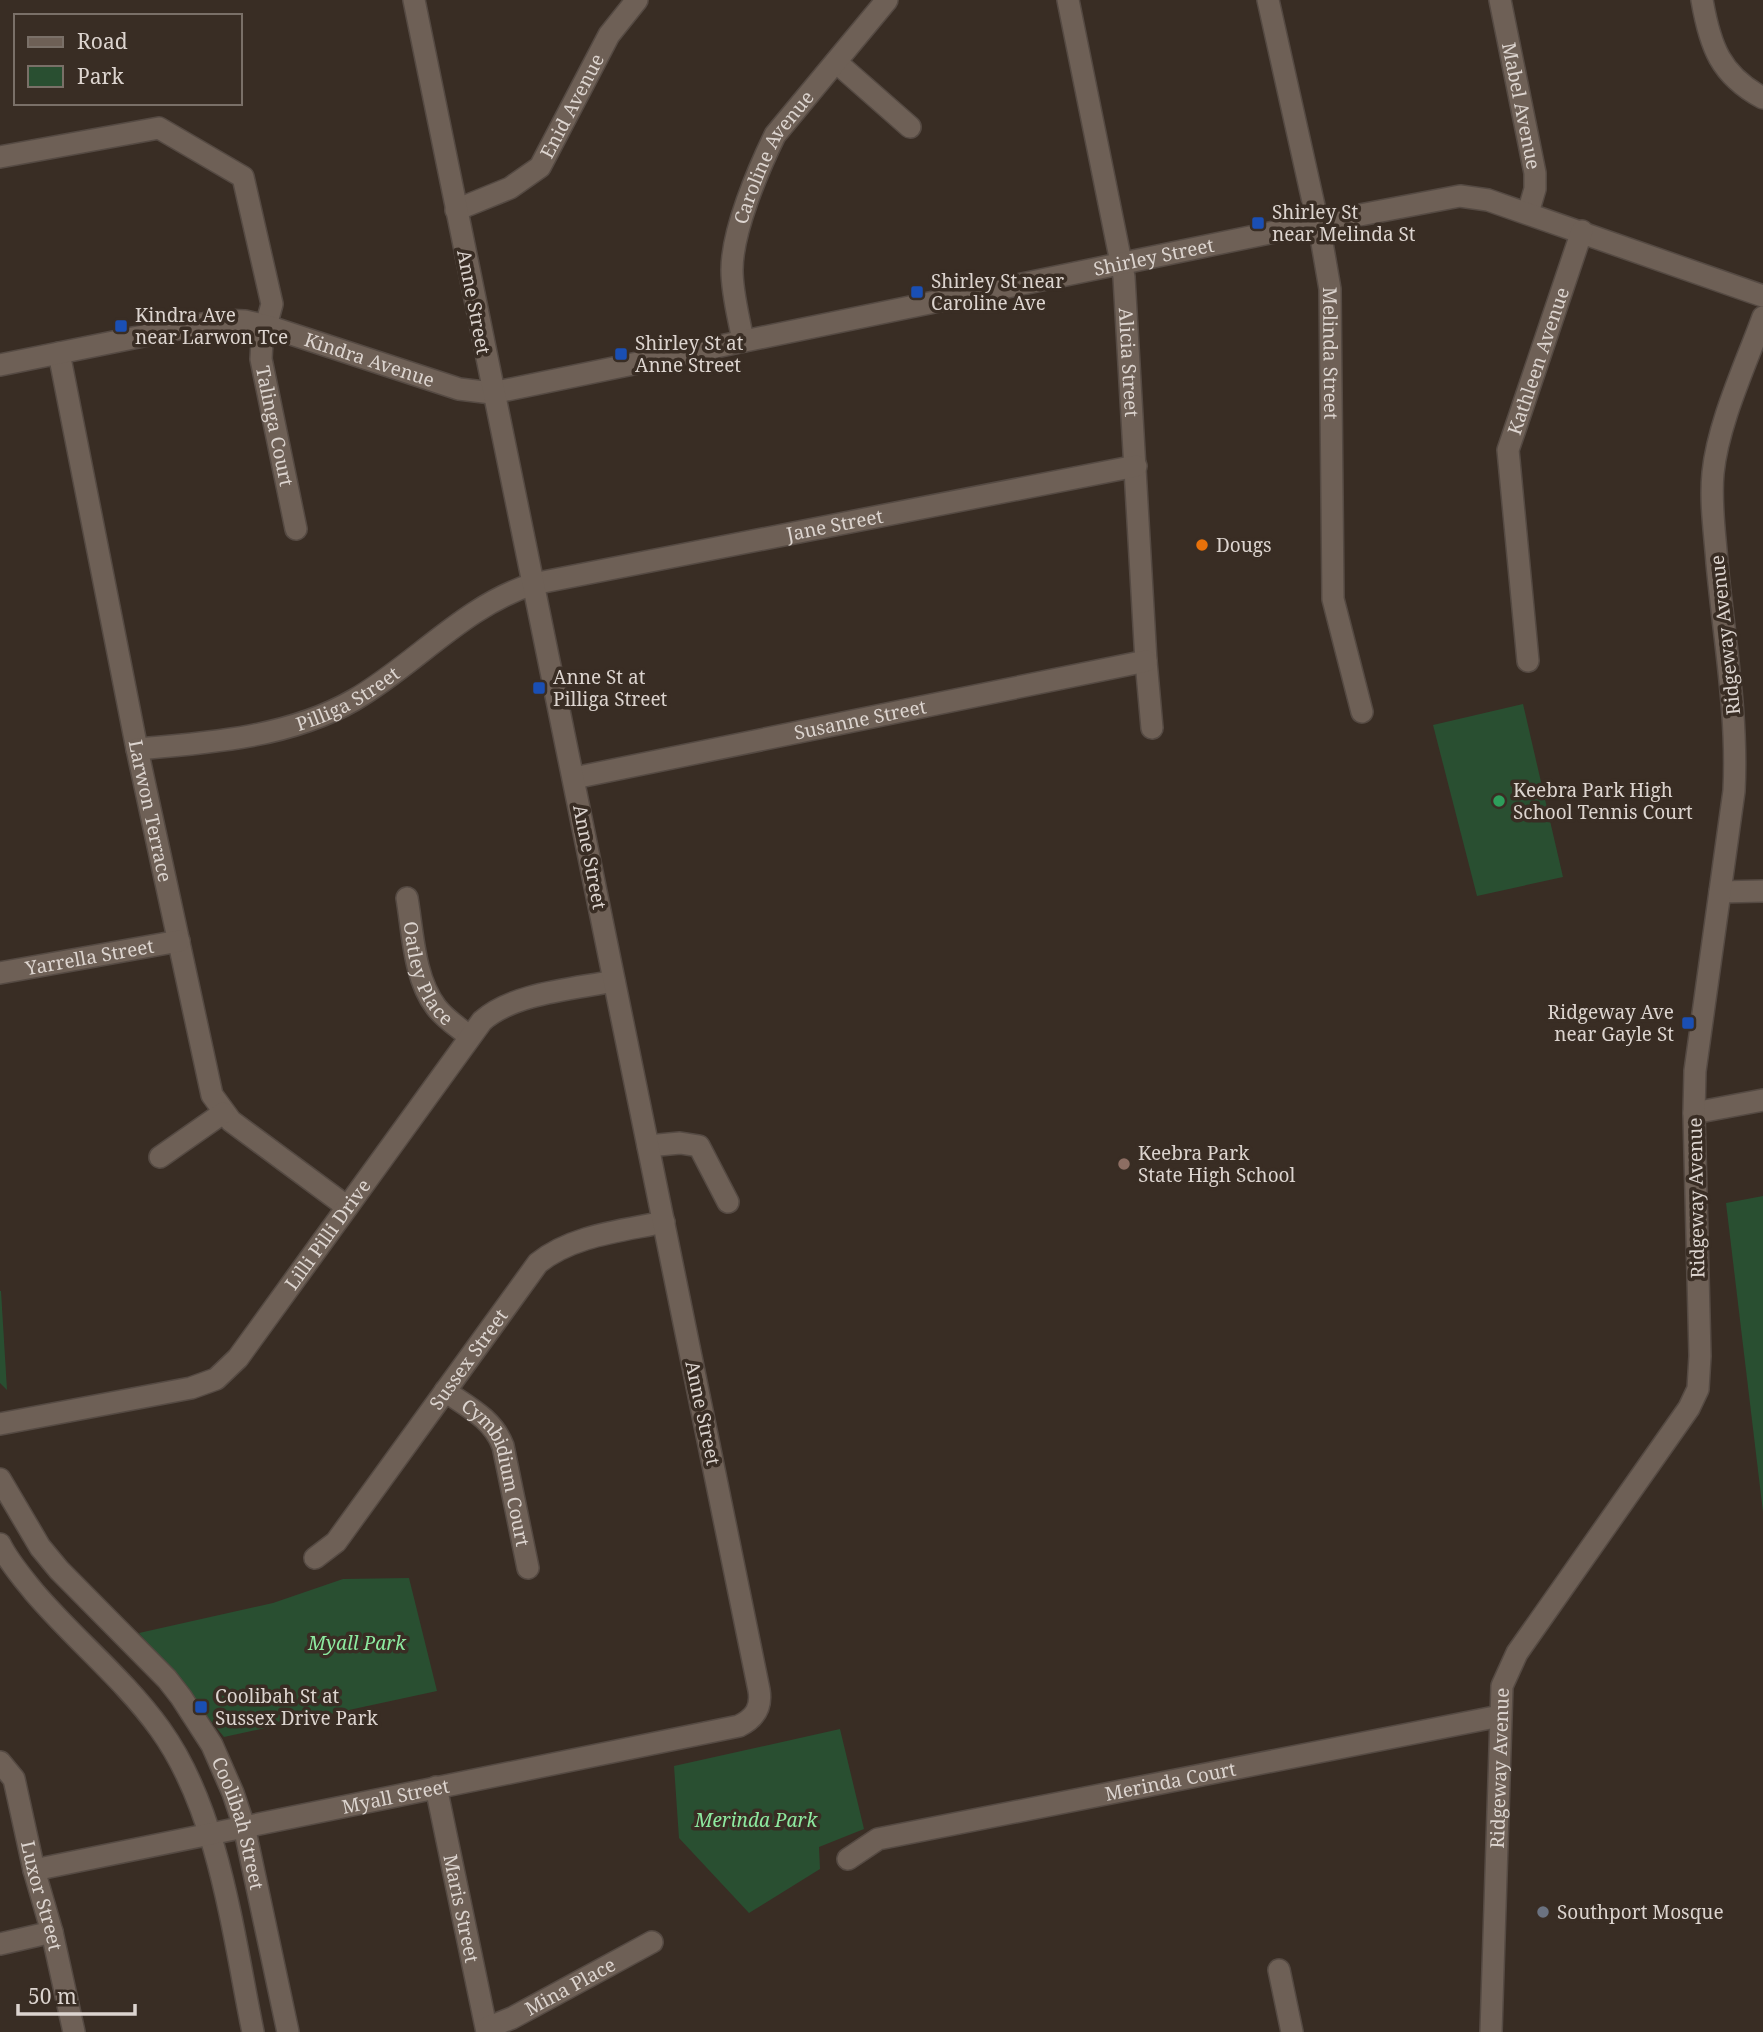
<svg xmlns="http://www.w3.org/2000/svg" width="1763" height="2032" font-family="'Noto Serif',serif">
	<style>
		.green { fill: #294f31 }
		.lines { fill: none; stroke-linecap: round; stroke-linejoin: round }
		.minor-casing { stroke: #554a43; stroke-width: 24 }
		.minor { stroke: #6e6056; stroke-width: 21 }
		.transit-dot { fill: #1a4fb4; stroke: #392d24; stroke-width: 2.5 }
		.food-dot { fill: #e8710a; stroke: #392d24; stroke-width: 2.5 }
		.leisure-dot { fill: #2e9e5b; stroke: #392d24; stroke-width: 2.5 }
		.education-dot { fill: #8d6e63; stroke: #392d24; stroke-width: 2.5 }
		.worship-dot { fill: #6b7280; stroke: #392d24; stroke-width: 2.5 }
		.labels { text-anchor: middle; stroke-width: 7; stroke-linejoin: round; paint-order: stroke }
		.street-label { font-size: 19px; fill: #dcd4cf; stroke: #392d24 }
		.poi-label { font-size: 19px; fill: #dcd4cf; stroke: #392d24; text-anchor: start }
		.park-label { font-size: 19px; font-style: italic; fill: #8deaa0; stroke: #392d24 }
	</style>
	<rect width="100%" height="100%" fill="#392d24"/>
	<!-- green -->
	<g class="green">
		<path d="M 1523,704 L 1563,877 L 1477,896 L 1433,725 Z"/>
		<path d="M 1763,1196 L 1763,1512 L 1726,1203 Z"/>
		<path d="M 0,1291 L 1,1291 L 7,1390 L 0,1383 Z"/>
		<path d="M 409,1578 L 437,1691 L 224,1737 L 139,1633 L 273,1603 L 343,1579 Z"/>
		<path d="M 840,1729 L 864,1829 L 819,1847 L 820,1869 L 749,1913 L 679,1838 L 674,1766 Z"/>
	</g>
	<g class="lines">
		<defs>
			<g id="minor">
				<path id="s1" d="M 1068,0 L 1124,277 L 1146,661 L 1152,728"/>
				<path id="s2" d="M 1268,0 L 1321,237 L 1330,289 L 1333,599 L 1362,712"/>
				<path id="s3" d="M 1500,0 L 1535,173 L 1535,189 L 1528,213"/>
				<path d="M 1702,0 C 1710,46 1720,75 1763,98"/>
				<path d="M 836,62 L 910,127"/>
				<path id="s4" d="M 0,157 L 159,128 L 243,177 L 272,304 L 262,341 L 261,359 L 296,529"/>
				<path id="s5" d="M 456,210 L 510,188 L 540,167 L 609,35 L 637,0"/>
				<path id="s6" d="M 743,341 C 739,318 732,294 732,270 C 732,231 758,170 775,135 L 887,0"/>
				<path id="s7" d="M 59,353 L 137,749 L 212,1095 L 231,1121 L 346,1206"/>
				<path id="s8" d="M 0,365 L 222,320 L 245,321 L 267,326 L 459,389 L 492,393 L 1318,223 L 1460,196 L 1488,200 L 1763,296"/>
				<path id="s9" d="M 1528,661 L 1508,450 L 1582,231"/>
				<path id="s10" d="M 137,749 C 210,743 290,737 354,700 C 416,664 464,606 533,584 L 1136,466"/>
				<path id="s11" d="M 574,778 L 1146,661"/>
				<path d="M 1720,892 L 1763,891"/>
				<path id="s12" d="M 407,898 C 413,934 414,978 436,1007 C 445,1019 458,1027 469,1036"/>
				<path id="s13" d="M 0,973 L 179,941"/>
				<path d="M 1694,1113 L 1763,1100"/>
				<path d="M 648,1146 L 680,1143 L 699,1146 L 728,1202"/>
				<path d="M 160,1157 L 223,1113"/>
				<path id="s14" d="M 445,1391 C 468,1407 493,1419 503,1446 L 528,1568"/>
				<path id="s15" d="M 0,1424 L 191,1388 L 216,1379 L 238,1358 L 482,1021 C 513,993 574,989 614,981"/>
				<path id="s16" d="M 0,1479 L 40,1547 L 59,1570 L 167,1679 L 181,1697 L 212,1745 L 233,1793 L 244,1826 L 288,2032"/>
				<path d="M 0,1544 C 8,1561 22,1577 34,1592 C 74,1639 124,1679 160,1729 C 219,1811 233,1934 253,2032"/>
				<path id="s17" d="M 315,1558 L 336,1542 L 538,1263 C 573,1235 622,1231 664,1222"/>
				<path id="s18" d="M 0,1762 L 14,1779 L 34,1870 L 52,1932 L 74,2032"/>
				<path id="s19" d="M 436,1787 L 487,2032"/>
				<path id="s20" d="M 848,1859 L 878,1839 L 1500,1716"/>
				<path id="s21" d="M 34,1870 L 739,1726 C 755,1718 762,1708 759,1690 L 414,0"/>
				<path d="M 0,1944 L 52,1932"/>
				<path d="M 1279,1970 L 1292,2032"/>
				<path id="s22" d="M 487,2028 L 512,2018 L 652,1942"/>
				<path id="s23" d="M 1491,2032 L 1502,1686 L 1517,1653 L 1689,1408 L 1698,1389 L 1700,1356 L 1694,1113 L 1695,1071 L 1734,791 C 1738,714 1724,639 1717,563 C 1715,534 1710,503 1713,473 C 1718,423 1746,364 1763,317"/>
			</g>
		</defs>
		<!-- minor casing -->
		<use href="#minor" class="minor-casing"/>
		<!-- minor -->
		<use href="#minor" class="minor"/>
	</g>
	<!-- markers -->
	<g class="transit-dot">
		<rect x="1251" y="216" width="14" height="14" rx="3.5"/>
		<rect x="910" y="285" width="14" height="14" rx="3.5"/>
		<rect x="114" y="319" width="14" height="14" rx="3.5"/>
		<rect x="614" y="347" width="14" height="14" rx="3.5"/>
		<rect x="532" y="681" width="14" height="14" rx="3.5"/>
		<rect x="1681" y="1016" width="14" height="14" rx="3.5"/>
		<rect x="194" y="1700" width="14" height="14" rx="3.5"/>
	</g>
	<circle class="food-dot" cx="1202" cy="545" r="7"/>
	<circle class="leisure-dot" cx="1499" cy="801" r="7"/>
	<circle class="education-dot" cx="1124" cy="1164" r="7"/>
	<circle class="worship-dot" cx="1543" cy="1912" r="7"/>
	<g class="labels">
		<!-- street labels -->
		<g class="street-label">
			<text dy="7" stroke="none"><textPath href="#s5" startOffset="164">Enid Avenue</textPath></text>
			<text dy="7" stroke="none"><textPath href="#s3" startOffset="108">Mabel Avenue</textPath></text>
			<text dy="7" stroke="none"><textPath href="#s6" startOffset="194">Caroline Avenue</textPath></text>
			<text dy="7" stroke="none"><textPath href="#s8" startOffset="1183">Shirley Street</textPath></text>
			<text transform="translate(474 302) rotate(79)" y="7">Anne Street</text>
			<text dy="7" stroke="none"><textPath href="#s2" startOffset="360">Melinda Street</textPath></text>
			<text dy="7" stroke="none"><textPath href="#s8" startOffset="380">Kindra Avenue</textPath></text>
			<text dy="7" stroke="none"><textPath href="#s9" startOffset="306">Kathleen Avenue</textPath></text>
			<text dy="7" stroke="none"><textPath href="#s1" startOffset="368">Alicia Street</textPath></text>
			<text dy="7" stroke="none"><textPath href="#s4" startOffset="514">Talinga Court</textPath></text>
			<text dy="7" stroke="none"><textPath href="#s10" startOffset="746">Jane Street</textPath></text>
			<text transform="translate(1725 635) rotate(-96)" y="7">Ridgeway Avenue</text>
			<text dy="7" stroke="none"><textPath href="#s10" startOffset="219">Pilliga Street</textPath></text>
			<text dy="7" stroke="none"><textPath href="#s11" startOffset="292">Susanne Street</textPath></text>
			<text dy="7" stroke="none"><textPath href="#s7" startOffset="467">Larwon Terrace</textPath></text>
			<text transform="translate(590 857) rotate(79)" y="7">Anne Street</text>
			<text dy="7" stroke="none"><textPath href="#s13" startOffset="91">Yarrella Street</textPath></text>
			<text dy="7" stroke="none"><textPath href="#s12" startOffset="79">Oatley Place</textPath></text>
			<text transform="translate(1696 1198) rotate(-91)" y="7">Ridgeway Avenue</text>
			<text dy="7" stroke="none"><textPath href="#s15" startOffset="404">Lilli Pilli Drive</textPath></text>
			<text dy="7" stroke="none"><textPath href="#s17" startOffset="252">Sussex Street</textPath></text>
			<text transform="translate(703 1413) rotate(78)" y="7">Anne Street</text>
			<text dy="7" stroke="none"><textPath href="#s14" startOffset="103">Cymbidium Court</textPath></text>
			<text dy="7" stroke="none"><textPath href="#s23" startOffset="264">Ridgeway Avenue</textPath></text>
			<text dy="7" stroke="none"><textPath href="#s20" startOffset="334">Merinda Court</textPath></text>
			<text dy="7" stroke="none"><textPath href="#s21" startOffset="369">Myall Street</textPath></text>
			<text dy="7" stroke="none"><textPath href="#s16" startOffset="425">Coolibah Street</textPath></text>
			<text dy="7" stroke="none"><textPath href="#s18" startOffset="142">Luxor Street</textPath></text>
			<text dy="7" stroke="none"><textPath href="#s19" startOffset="124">Maris Street</textPath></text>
			<text dy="7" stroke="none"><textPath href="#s22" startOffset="93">Mina Place</textPath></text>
		</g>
		<!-- poi labels -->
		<g class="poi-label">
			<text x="1272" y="219">Shirley St<tspan x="1272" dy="22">near Melinda St</tspan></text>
			<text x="931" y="288">Shirley St near<tspan x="931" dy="22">Caroline Ave</tspan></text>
			<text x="135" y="322">Kindra Ave<tspan x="135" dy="22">near Larwon Tce</tspan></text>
			<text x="635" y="350">Shirley St at<tspan x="635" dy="22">Anne Street</tspan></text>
			<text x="1216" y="552">Dougs</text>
			<text x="553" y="684">Anne St at<tspan x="553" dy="22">Pilliga Street</tspan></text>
			<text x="1513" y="797">Keebra Park High<tspan x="1513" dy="22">School Tennis Court</tspan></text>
			<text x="1674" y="1019" text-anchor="end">Ridgeway Ave<tspan x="1674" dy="22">near Gayle St</tspan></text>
			<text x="1138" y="1160">Keebra Park<tspan x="1138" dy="22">State High School</tspan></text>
			<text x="215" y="1703">Coolibah St at<tspan x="215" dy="22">Sussex Drive Park</tspan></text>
			<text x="1557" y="1919">Southport Mosque</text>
		</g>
		<!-- park labels -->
		<g class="park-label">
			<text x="357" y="1650">Myall Park</text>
			<text x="756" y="1827">Merinda Park</text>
		</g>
	</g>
	<!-- legend -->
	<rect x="14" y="14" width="228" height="91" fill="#392d24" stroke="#7a7068" stroke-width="2"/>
	<rect x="28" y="37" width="35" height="10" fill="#6e6056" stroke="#7a7068" stroke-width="2"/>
	<text x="77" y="49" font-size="21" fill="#dcd4cf">Road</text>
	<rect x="28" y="66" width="35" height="21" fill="#294f31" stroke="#7a7068" stroke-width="2"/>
	<text x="77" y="84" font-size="21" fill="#dcd4cf">Park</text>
	<!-- scale -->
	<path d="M18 2004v10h117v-10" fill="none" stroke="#dcd4cf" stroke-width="3.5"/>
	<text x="28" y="2004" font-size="21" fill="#dcd4cf" stroke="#392d24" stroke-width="5" paint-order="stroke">50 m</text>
</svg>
